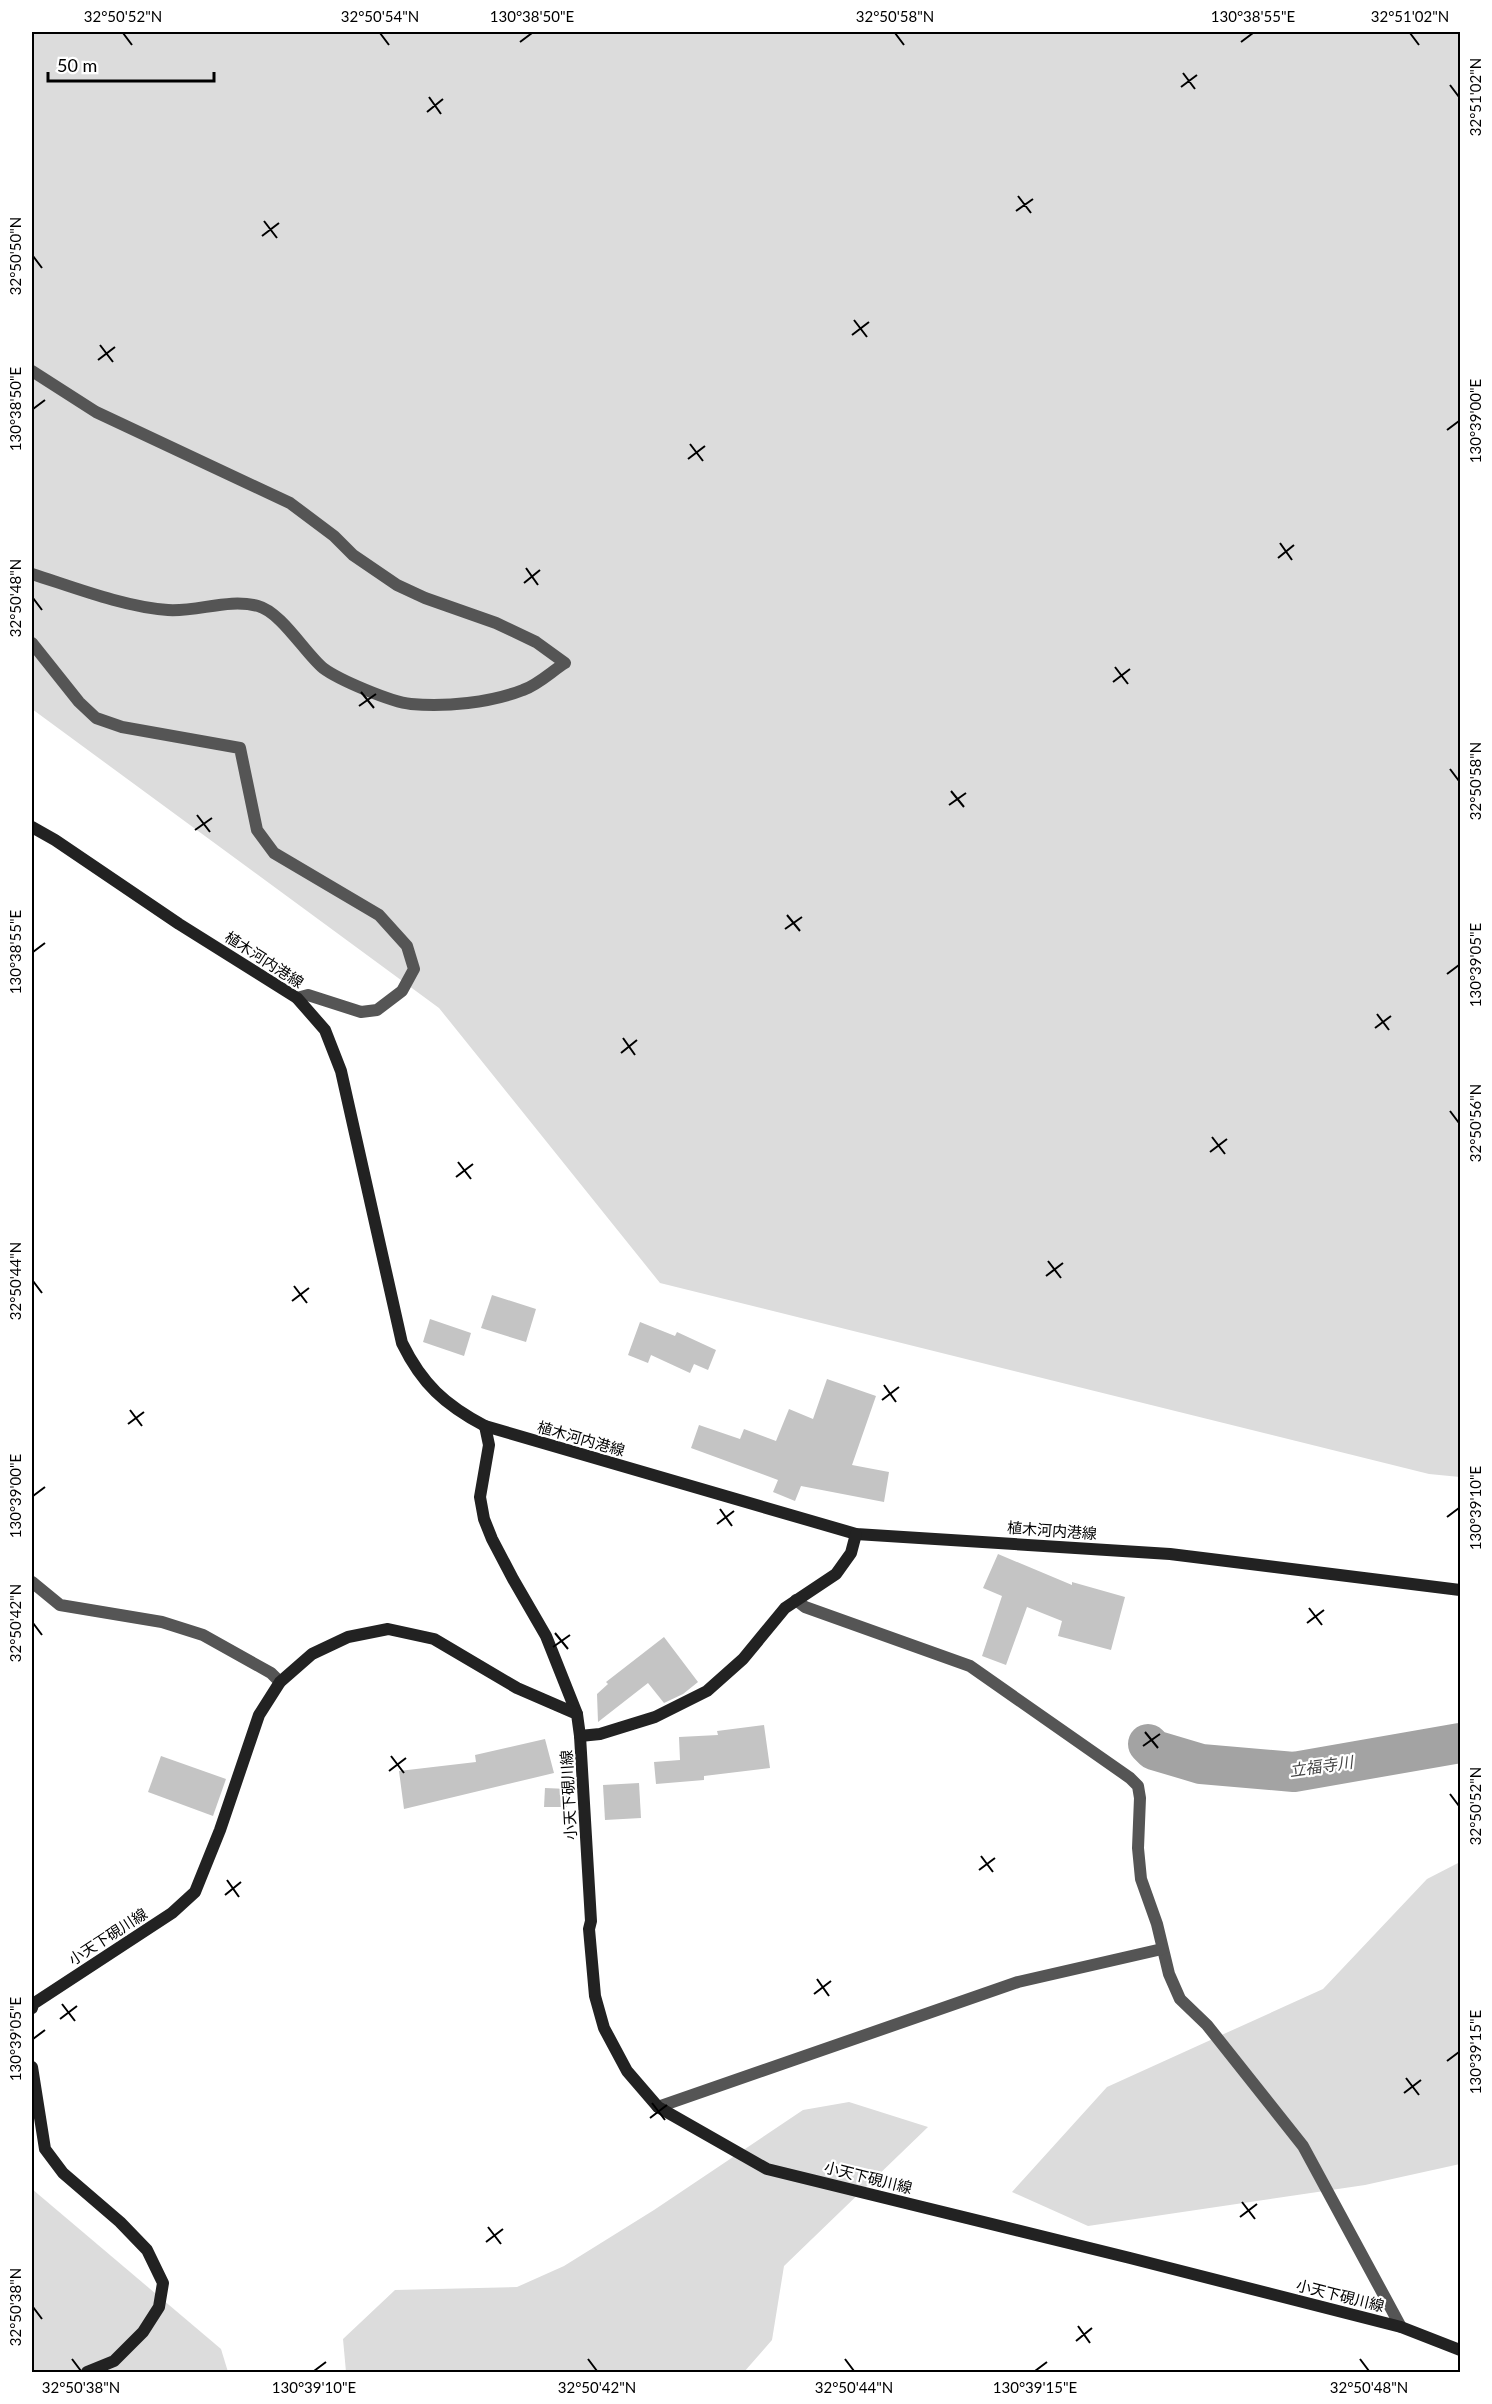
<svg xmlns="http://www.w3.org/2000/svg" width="1492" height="2404" font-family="Lato,'Noto Sans JP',sans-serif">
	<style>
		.green { fill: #dcdcdc }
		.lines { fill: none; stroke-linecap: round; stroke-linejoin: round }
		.river { stroke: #a3a3a3; stroke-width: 40 }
		.building { fill: #c4c4c4 }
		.minor { stroke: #555; stroke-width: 12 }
		.secondary { stroke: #222; stroke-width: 12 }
		.ticks { fill: none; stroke: #000; stroke-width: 2 }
		.labels { text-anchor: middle; stroke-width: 4.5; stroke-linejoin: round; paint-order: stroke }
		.street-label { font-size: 15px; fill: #000; stroke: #fff }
		.water-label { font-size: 16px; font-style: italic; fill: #444; stroke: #fff }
		.neatline { fill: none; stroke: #000; stroke-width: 2 }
		.ticks-label { font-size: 15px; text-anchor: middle; fill: #000 }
	</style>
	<rect width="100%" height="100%" fill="#fff"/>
	<!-- green -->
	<g class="green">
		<path d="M 32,32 L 1460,32 L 1460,1477 L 1429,1474 L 660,1283 L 439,1008 L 32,709 Z"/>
		<path d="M 1460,1862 L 1460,2164 L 1365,2185 L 1088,2226 L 1012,2192 L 1107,2087 L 1323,1989 L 1427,1879 Z"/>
		<path d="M 849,2102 L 928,2127 L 784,2266 L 772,2340 L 744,2372 L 346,2372 L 343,2339 L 395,2290 L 517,2287 L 564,2266 L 654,2210 L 803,2110 Z"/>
		<path d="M 32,2189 L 221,2349 L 228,2372 L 32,2372 Z"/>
	</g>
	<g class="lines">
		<!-- river -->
		<path class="river" d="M 1148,1744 L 1154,1750 L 1201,1764 L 1294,1772 L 1460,1743"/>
	</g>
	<!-- building -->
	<g class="building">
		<path d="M 492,1295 L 536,1309 L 526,1342 L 481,1328 Z"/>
		<path d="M 430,1319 L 471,1333 L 464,1356 L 423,1342 Z"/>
		<path d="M 640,1322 L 675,1336 L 677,1332 L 716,1350 L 708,1370 L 694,1364 L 690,1373 L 651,1355 L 648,1363 L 628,1355 Z"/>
		<path d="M 827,1379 L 876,1396 L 852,1465 L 889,1472 L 884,1502 L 801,1486 L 795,1501 L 773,1492 L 778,1480 L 691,1448 L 699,1425 L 740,1439 L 744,1429 L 776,1441 L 789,1409 L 813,1419 Z"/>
		<path d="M 998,1554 L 1072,1585 L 1072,1582 L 1125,1597 L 1111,1650 L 1058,1636 L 1062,1621 L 1027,1607 L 1006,1665 L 982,1656 L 1002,1596 L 983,1588 Z"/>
		<path d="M 664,1637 L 698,1682 L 683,1694 L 664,1703 L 648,1683 L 598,1722 L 597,1694 L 608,1684 L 606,1682 Z"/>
		<path d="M 764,1725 L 770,1768 L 704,1776 L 704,1780 L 656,1784 L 654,1762 L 680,1760 L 679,1737 L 718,1735 L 717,1731 Z"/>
		<path d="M 545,1739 L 554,1773 L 404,1809 L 399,1771 L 476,1762 L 475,1755 Z"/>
		<path d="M 161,1756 L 226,1779 L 213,1816 L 148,1792 Z"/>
		<path d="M 639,1783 L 641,1818 L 605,1820 L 603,1785 Z"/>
		<path d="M 545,1788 L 568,1789 L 567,1807 L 544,1807 Z"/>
	</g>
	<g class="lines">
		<!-- minor -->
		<g class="minor">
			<path d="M 32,371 L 96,412 L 290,503 L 334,536 L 353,555 L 397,585 L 425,598 L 496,623 L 536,642 L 565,663 C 552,671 538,685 523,690 C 490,703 446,707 411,704 C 391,702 339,680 323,668 C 305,653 281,612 258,606 C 228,598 198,612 168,610 C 124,607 73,587 32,574"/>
			<path d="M 32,643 L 79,702 L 96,718 L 122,727 L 240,748 L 257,830 L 274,853 L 379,915 L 407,946 L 414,969 L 402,991 L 377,1010 L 361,1012 L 308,995 L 297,998"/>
			<path d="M 32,1582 L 60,1605 L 162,1622 L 203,1635 L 271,1673 L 280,1682"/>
			<path d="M 796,1600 L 805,1607 L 970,1666 L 1130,1778 L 1138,1786 L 1140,1798 L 1138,1848 L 1141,1879 L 1157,1924 L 1169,1974 L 1180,1999 L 1207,2025 L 1303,2146 L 1401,2327"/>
			<path d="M 658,2107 L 1018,1982 L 1162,1949"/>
		</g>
		<!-- secondary -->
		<g class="secondary">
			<path d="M 32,827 L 55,840 L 179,924 L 297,998 L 325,1030 L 341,1071 L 402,1343 C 422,1384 445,1405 485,1426 L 856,1534 L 1170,1554 L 1460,1590"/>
			<path d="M 485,1426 L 489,1445 L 480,1497 L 484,1519 L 492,1539 L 513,1579 L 546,1636 L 577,1714"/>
			<path d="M 580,1736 L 591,1921 L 589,1929 L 595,1996 L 604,2028 L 627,2071 L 658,2107 L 767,2169 L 1130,2258 L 1401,2327 L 1460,2350"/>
			<path d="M 32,2008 L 33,2004 L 172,1913 L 195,1892 L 220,1830 L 259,1715 L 280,1682 L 312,1654 L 348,1637 L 388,1629 L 434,1639 L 517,1688 L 577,1714 L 580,1736 L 600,1734 L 655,1717 L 707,1691 L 743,1659 L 785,1608 L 836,1574 L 851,1553 L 856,1534"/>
			<path d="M 32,2067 L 45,2149 L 63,2173 L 120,2222 L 147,2250 L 163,2283 L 159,2307 L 143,2332 L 114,2361 L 87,2372"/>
		</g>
	</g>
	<!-- ticks -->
	<path class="ticks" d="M 123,33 L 132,45M 380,33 L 389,45M 895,33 L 904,45M 1410,33 L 1419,45M 520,42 L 532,33M 1241,42 L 1253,33M 1183,73 L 1195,89M 1450,85 L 1459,97M 1181,87 L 1197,75M 429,97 L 441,114M 427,112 L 443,99M 1018,196 L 1031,213M 1016,211 L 1033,199M 264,221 L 277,238M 262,236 L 279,223M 33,256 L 42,268M 854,320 L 867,337M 852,335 L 869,322M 100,345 L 113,362M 98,360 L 115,347M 33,409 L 45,400M 1447,430 L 1459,421M 690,444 L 703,461M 688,459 L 705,446M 1280,543 L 1292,560M 1278,558 L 1294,545M 526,568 L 538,585M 524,583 L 540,570M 33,598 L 42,610M 1115,667 L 1128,684M 1113,682 L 1130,669M 361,692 L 374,708M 359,706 L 376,694M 1450,769 L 1459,781M 951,791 L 964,807M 949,805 L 966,793M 197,815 L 210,832M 195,830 L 212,818M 787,915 L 800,931M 785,929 L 802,917M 33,952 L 45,943M 1447,974 L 1459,965M 1377,1014 L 1389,1030M 1375,1028 L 1391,1016M 623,1038 L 635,1055M 621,1053 L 637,1040M 1450,1111 L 1459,1123M 1212,1137 L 1225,1154M 1210,1152 L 1227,1139M 458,1162 L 471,1179M 456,1177 L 473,1164M 1048,1261 L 1061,1278M 1046,1276 L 1063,1263M 33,1281 L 42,1293M 294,1286 L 307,1303M 292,1301 L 309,1288M 884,1385 L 896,1402M 882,1400 L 899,1387M 130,1410 L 142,1426M 128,1424 L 144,1412M 33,1496 L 45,1487M 720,1509 L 732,1526M 1447,1517 L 1459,1508M 717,1524 L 734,1511M 1309,1608 L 1322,1625M 33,1623 L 42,1635M 1307,1623 L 1324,1610M 555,1633 L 568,1649M 553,1647 L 570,1635M 1145,1732 L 1158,1748M 1143,1746 L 1160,1734M 391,1756 L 404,1773M 389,1771 L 406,1758M 1450,1794 L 1459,1806M 981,1856 L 993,1872M 979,1870 L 995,1858M 227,1880 L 239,1897M 225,1895 L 241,1882M 817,1979 L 829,1996M 814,1994 L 831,1981M 62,2004 L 75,2021M 60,2019 L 77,2006M 33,2039 L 45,2030M 1447,2061 L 1459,2052M 1406,2078 L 1419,2095M 1404,2093 L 1421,2080M 652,2103 L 665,2120M 650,2118 L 667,2105M 1242,2202 L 1255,2219M 1240,2217 L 1257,2204M 488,2227 L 501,2244M 486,2242 L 503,2229M 33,2307 L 42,2319M 1078,2326 L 1090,2343M 1076,2341 L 1092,2328M 72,2359 L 81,2371M 588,2359 L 597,2371M 845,2359 L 854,2371M 1360,2359 L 1369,2371M 314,2371 L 326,2362M 1035,2371 L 1047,2362"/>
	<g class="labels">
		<!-- street labels -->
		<g class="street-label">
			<text transform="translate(264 960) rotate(33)" y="5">植木河内港線</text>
			<text transform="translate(581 1439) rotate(16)" y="5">植木河内港線</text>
			<text transform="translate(1052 1531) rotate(4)" y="5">植木河内港線</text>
			<text transform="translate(569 1795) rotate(-93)" y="5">小天下硯川線</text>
			<text transform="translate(108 1937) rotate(-33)" y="5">小天下硯川線</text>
			<text transform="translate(868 2178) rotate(14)" y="5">小天下硯川線</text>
			<text transform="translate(1340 2296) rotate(14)" y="5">小天下硯川線</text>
		</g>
		<!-- water labels -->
		<g class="water-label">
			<text transform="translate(1321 1766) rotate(-8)" y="6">立福寺川</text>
		</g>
	</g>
	<!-- border -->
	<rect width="1492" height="2404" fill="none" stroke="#ffffff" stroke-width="66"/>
	<!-- scale -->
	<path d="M48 72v9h166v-9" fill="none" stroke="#000000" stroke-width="3"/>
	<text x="57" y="72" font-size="18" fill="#000000" stroke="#ffffff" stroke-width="4.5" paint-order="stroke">50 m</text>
	<rect x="33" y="33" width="1426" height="2338" class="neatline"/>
	<g class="ticks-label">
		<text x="123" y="22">32°50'52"N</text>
		<text x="380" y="22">32°50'54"N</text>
		<text x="532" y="22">130°38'50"E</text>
		<text x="895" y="22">32°50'58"N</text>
		<text x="1253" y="22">130°38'55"E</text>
		<text x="1410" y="22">32°51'02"N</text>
		<text transform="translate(1476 97) rotate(-90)" y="5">32°51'02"N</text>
		<text transform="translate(16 256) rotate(-90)" y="5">32°50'50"N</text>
		<text transform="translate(16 409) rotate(-90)" y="5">130°38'50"E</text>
		<text transform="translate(1476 421) rotate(-90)" y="5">130°39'00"E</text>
		<text transform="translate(16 598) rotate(-90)" y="5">32°50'48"N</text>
		<text transform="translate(1476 781) rotate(-90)" y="5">32°50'58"N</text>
		<text transform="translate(16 952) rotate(-90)" y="5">130°38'55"E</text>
		<text transform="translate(1476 965) rotate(-90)" y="5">130°39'05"E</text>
		<text transform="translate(1476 1123) rotate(-90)" y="5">32°50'56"N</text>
		<text transform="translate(16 1281) rotate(-90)" y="5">32°50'44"N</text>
		<text transform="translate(16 1496) rotate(-90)" y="5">130°39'00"E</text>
		<text transform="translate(1476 1508) rotate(-90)" y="5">130°39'10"E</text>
		<text transform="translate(16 1623) rotate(-90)" y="5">32°50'42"N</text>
		<text transform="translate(1476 1806) rotate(-90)" y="5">32°50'52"N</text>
		<text transform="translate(16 2039) rotate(-90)" y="5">130°39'05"E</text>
		<text transform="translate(1476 2052) rotate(-90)" y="5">130°39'15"E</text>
		<text transform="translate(16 2307) rotate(-90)" y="5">32°50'38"N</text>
		<text x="81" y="2393">32°50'38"N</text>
		<text x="314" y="2393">130°39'10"E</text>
		<text x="597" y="2393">32°50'42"N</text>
		<text x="854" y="2393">32°50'44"N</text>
		<text x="1035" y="2393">130°39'15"E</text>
		<text x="1369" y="2393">32°50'48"N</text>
	</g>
</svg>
